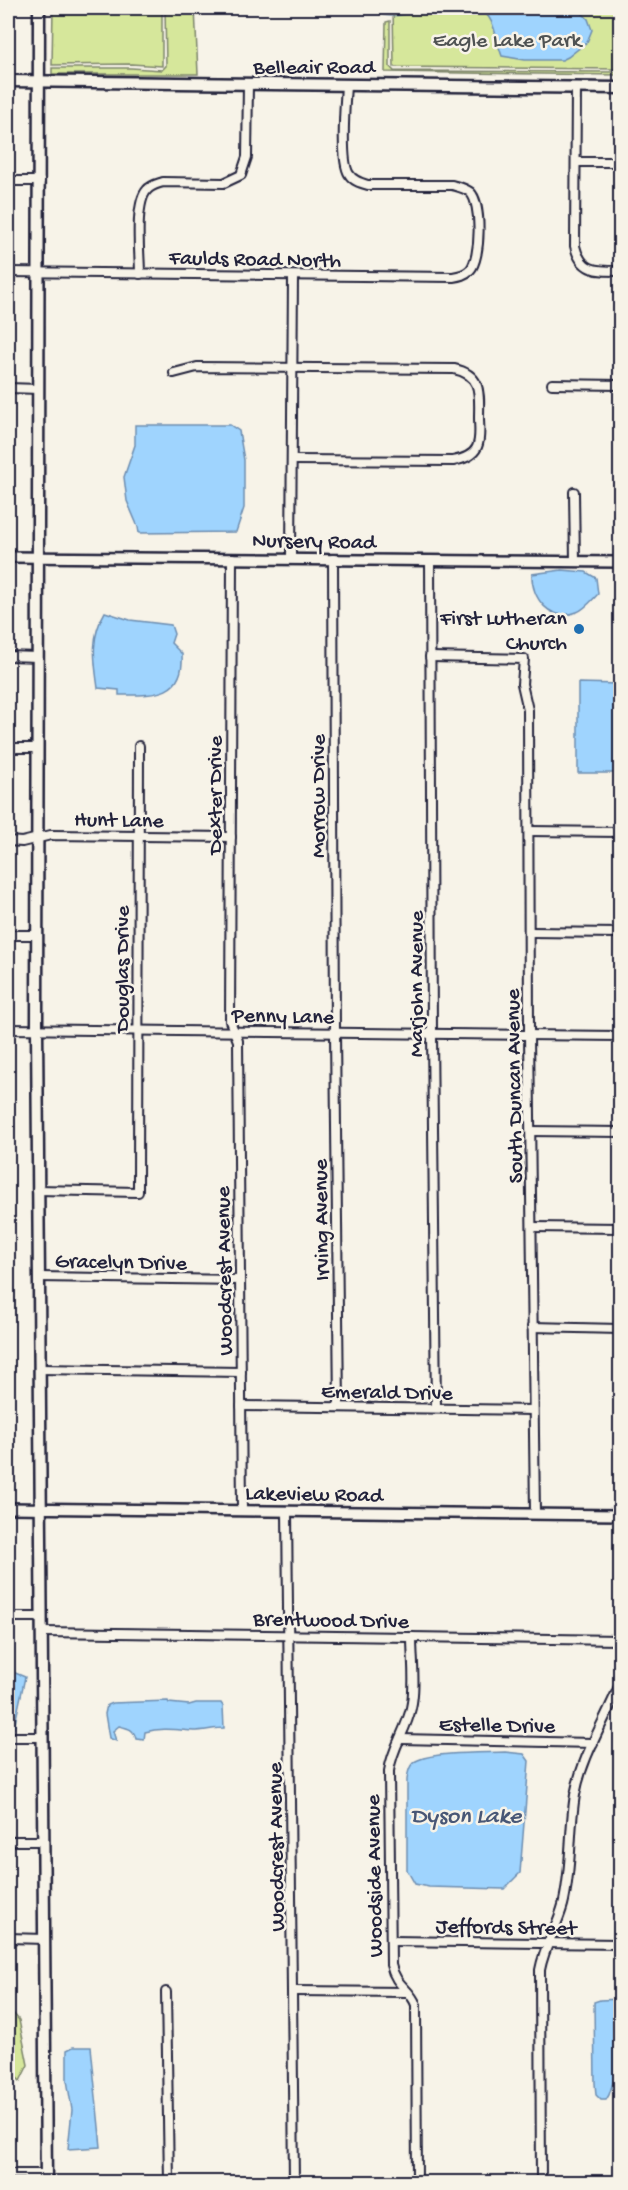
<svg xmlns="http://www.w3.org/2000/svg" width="628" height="2190" font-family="'Gochi Hand',sans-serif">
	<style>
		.green { fill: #d6e79b; stroke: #7c846b; stroke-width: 1.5 }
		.water { fill: #9fd4fe; stroke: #6d8db0; stroke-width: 1.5 }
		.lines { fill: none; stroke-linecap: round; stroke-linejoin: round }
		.minor-casing { stroke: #22223b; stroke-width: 12 }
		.tertiary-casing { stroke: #22223b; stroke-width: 14 }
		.secondary-casing { stroke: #22223b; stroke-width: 15 }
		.minor { stroke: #f7f3e8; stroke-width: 8 }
		.tertiary { stroke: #f7f3e8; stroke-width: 9 }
		.secondary { stroke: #f7f3e8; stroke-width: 10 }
		.poi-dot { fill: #1f6fb2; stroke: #f7f3e8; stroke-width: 2 }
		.labels { text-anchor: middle; stroke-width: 5; stroke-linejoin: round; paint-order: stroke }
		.park-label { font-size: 22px; fill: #4f5353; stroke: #f7f3e8 }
		.street-label { font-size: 22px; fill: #22223b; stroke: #f7f3e8 }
		.poi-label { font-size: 22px; fill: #22223b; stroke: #f7f3e8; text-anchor: end }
		.water-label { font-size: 24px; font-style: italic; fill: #485776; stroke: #f7f3e8 }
	</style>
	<rect width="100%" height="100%" fill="#f7f3e8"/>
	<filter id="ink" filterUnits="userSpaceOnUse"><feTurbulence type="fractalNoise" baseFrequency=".0167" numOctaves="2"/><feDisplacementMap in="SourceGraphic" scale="12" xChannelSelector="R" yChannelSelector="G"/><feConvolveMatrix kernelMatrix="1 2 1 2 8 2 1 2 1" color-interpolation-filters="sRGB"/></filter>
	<g filter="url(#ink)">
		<!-- green -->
		<g class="green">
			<path d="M 53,8 L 162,8 L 162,66 L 131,64 L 52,65 Z"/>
			<path d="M 165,8 L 195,8 L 198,74 L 52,74 L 52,68 L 131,68 L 162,70 L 166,66 Z"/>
			<path d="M 393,8 L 620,8 L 620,69 L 394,67 Z"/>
			<path d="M 390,21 L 390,67 L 394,71 L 620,72 L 620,75 L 385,72 L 386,22 Z"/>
			<path d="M 8,2007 L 19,2020 L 28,2065 L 20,2081 L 8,2069 Z"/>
		</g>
		<!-- water -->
		<g class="water">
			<path d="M 374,8 L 432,8 C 417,11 382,24 374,8 Z"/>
			<path d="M 479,8 L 577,8 L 588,19 L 592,30 L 587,42 L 568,57 L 562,60 L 525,60 L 502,56 C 495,38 496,18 479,8 Z"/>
			<path d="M 135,425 L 230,425 L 239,431 L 244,460 L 244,508 L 236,532 L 139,533 L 138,527 L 127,501 L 124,477 L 135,445 Z"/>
			<path d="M 562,570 L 586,572 L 596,578 L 598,594 C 592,600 585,609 577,612 C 550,623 531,598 532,574 Z"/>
			<path d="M 105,612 L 130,620 L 171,625 L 174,634 L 171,643 L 182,654 C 185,698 151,695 119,695 L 119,690 L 98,688 C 94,660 90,637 105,612 Z"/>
			<path d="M 578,683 L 620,684 L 620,773 L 578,773 Z"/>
			<path d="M 8,1670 L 25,1677 L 14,1728 L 8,1728 Z"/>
			<path d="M 168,1701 L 169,1703 L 189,1705 L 196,1703 L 221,1703 L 223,1706 L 224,1728 C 214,1728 204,1731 194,1731 C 177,1730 162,1727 145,1732 L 144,1740 L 136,1739 C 134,1729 128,1728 119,1726 L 113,1731 L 116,1741 L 109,1738 L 105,1714 L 107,1705 L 112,1703 Z"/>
			<path d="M 505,1752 L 524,1754 L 529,1761 L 520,1873 L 504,1889 L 429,1887 L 415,1884 L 407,1870 L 407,1780 C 408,1771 410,1763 418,1760 C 436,1752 485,1753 505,1752 Z"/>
			<path d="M 620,1999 L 620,2061 L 609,2095 L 606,2100 L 601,2100 L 596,2095 L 595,2083 L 594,2002 L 600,2000 Z"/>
			<path d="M 73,2047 L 91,2047 L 101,2147 L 68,2149 L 72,2110 L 67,2080 L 67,2050 Z"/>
		</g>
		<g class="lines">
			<defs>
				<g id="minor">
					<path d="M 576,87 L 575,246 C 581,272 597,271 620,271"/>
					<path d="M 577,162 L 620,162"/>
					<path d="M 8,181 L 40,181"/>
					<path d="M 8,272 L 453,277 C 459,276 465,275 470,270 C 481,259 482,203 470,192 C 465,188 459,187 452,185 L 368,185 C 361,183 353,181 349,174 C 340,161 345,103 346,85"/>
					<path d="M 140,274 C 140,255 134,204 147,190 C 151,185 157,184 163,182 L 224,183 L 241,175 L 247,157 L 248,84"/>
					<path d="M 174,373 L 197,367 L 454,369 C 483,375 479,395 479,418 C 479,427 481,438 477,447 C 473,456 463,459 453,461 L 292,460"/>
					<path d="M 552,384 L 620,385"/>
					<path d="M 8,388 L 39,389"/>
					<path d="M 574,492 L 575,561"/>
					<path d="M 232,558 L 230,1021 L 238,1041 L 242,1511"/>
					<path d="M 291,558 L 293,276"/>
					<path d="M 333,559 L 335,1033 L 339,1407"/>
					<path d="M 430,560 L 432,1034 L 436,1408"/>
					<path d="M 8,656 L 38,657"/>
					<path d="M 430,657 L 524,659 L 522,684 L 528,710 L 529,1035 L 535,1514"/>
					<path d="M 8,748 L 37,748"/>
					<path d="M 529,831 L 620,832"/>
					<path d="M 8,841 L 22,842 L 51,835 L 231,837"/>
					<path d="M 529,932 L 620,933"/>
					<path d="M 8,935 L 37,935"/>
					<path d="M 8,1029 L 620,1036"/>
					<path d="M 531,1131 L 620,1132"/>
					<path d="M 37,1190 L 138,1192 L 139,746"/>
					<path d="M 532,1227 L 620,1228"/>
					<path d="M 38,1277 L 240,1280"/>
					<path d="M 532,1327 L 620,1329"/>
					<path d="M 39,1369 L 241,1372"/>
					<path d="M 241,1406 L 533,1410"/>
					<path d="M 287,1512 L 294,2182"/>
					<path d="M 8,1617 L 42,1617"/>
					<path d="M 42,1632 L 620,1640"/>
					<path d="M 412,1637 C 412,1660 416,1686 411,1708 C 406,1731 392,1748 389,1771 L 391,1965 C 396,1987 410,1988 416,2005 L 417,2182"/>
					<path d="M 8,1737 L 43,1737"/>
					<path d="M 400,1739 L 593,1743"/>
					<path d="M 8,1841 L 44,1841"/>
					<path d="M 8,1938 L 45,1939"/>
					<path d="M 391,1941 L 620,1944"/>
					<path d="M 294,1991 L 407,1992"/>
					<path d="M 166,1992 L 169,2182"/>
					<path d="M 8,2174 L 46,2174"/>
					<path d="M 541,2182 L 540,1970 C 544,1947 557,1927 563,1905 C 572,1869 569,1831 575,1795 C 582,1756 605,1721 620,1684"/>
				</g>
				<g id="tertiary">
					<path d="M 8,557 L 620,562"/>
					<path d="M 8,1508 L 620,1515"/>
				</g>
				<g id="secondary">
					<path d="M 39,8 L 37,1029 L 46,2182"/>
					<path d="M 8,81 L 620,88"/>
				</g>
			</defs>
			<!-- minor casing -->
			<use href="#minor" class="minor-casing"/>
			<!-- tertiary casing -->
			<use href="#tertiary" class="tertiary-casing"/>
			<!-- secondary casing -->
			<use href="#secondary" class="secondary-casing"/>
			<!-- minor -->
			<use href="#minor" class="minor"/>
			<!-- tertiary -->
			<use href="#tertiary" class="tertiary"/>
			<!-- secondary -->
			<use href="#secondary" class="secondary"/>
		</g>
	</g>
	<!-- markers -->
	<circle class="poi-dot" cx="579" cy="629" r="6"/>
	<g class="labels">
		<!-- park labels -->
		<g class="park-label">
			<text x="507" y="46">Eagle Lake Park</text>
		</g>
		<!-- street labels -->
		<g class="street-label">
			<text x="314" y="73">Belleair Road</text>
			<text transform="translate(255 257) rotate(1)" y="8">Faulds Road North</text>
			<text transform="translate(314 539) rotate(1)" y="8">Nursery Road</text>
			<text transform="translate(213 795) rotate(-90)" y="8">Dexter Drive</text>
			<text transform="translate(316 796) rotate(-90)" y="8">Morrow Drive</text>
			<text transform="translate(119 818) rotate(1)" y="8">Hunt Lane</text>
			<text transform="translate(120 969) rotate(-90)" y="8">Douglas Drive</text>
			<text transform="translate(414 984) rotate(-90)" y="8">Marjohn Avenue</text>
			<text transform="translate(283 1014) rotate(1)" y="8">Penny Lane</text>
			<text transform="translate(512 1086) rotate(-91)" y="8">South Duncan Avenue</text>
			<text transform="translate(319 1220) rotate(-91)" y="8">Irving Avenue</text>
			<text transform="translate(121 1260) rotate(1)" y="8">Gracelyn Drive</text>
			<text transform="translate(222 1271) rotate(-91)" y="8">Woodcrest Avenue</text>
			<text transform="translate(387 1390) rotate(1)" y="8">Emerald Drive</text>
			<text transform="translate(314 1492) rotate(1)" y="8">Lakeview Road</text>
			<text transform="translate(331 1618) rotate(1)" y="8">Brentwood Drive</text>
			<text transform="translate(497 1723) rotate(1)" y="8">Estelle Drive</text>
			<text transform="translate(274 1847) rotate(-91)" y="8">Woodcrest Avenue</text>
			<text transform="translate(372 1876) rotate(-91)" y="8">Woodside Avenue</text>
			<text transform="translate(506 1925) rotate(1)" y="8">Jeffords Street</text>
		</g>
		<!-- poi labels -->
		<g class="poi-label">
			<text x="567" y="624">First Lutheran<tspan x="567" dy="25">Church</tspan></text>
		</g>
		<!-- water labels -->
		<g class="water-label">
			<text x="466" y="1822">Dyson Lake</text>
		</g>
	</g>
	<!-- margin -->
	<rect width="628" height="2190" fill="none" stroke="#f7f3e8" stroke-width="30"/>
	<rect x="15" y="15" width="598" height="2160" fill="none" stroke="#22223b" stroke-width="2" filter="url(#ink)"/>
</svg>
